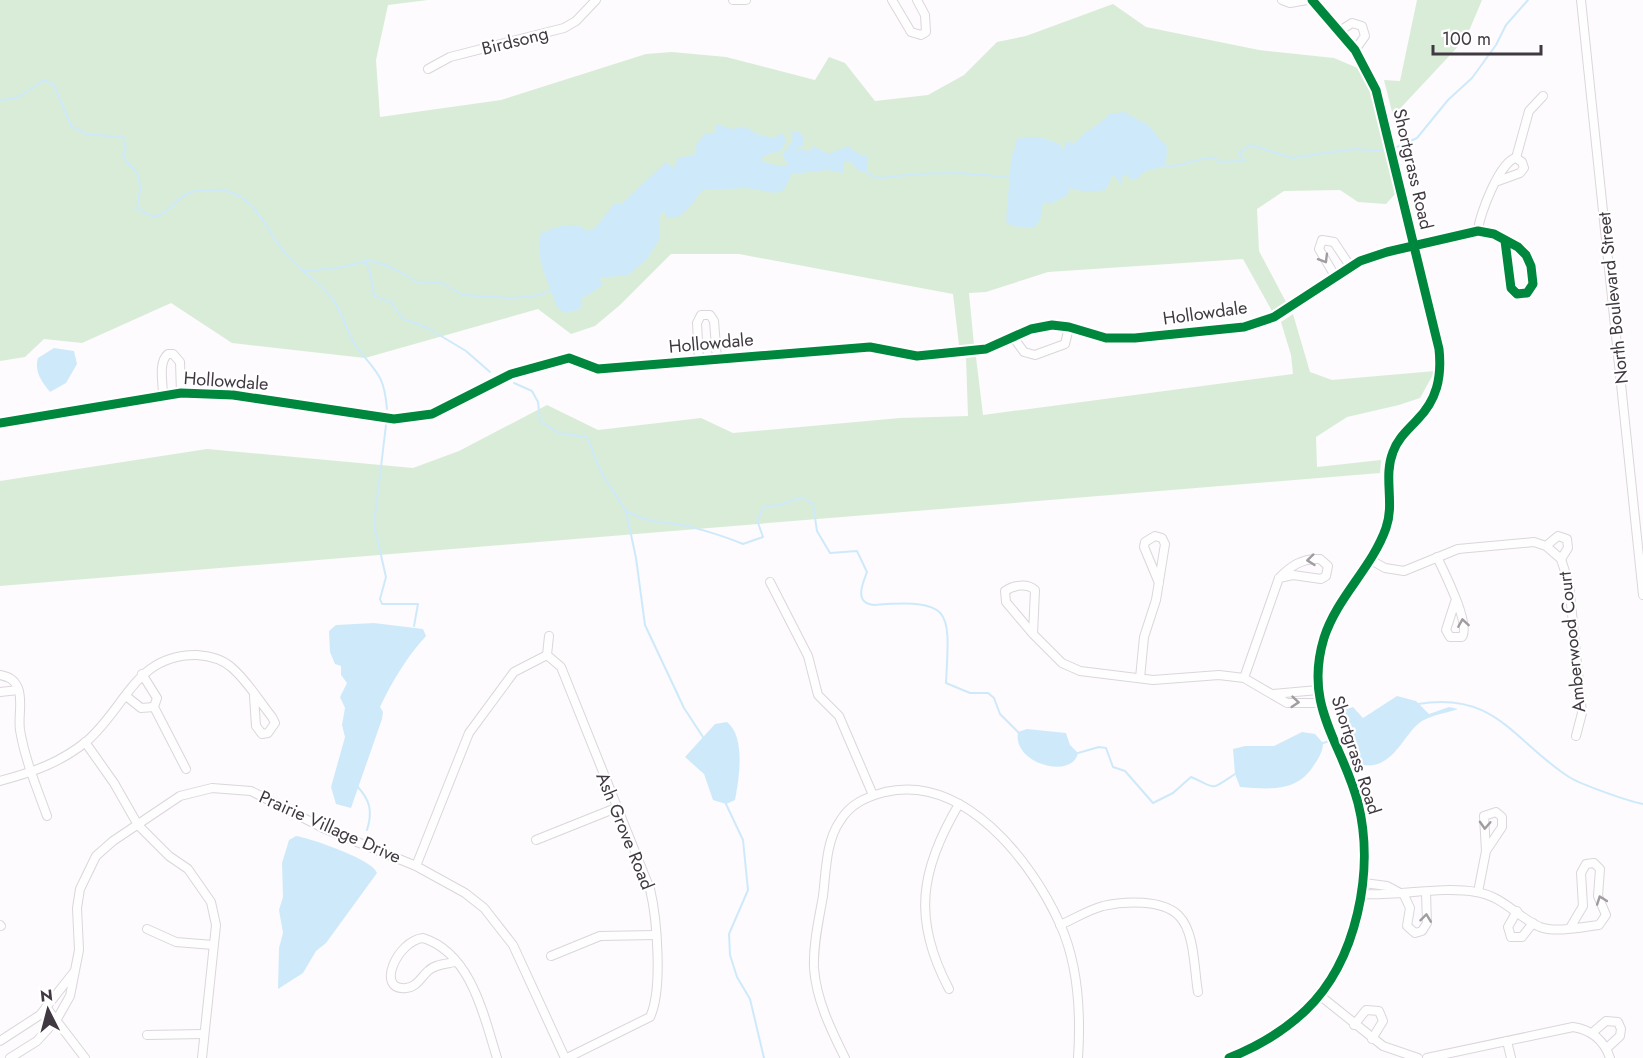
<svg xmlns="http://www.w3.org/2000/svg" width="1643" height="1058" font-family="Jost,sans-serif">
	<style>
		.green { fill: #d9ecd8 }
		.water { fill: #ceeafa }
		.lines { fill: none; stroke-linecap: round; stroke-linejoin: round }
		.stream { stroke: #ceeafa; stroke-width: 2 }
		.street-casing { stroke: #dbd6db; stroke-width: 10 }
		.street { stroke: #fffeff; stroke-width: 8 }
		.cycleway-casing { stroke: #fff; stroke-width: 13 }
		.cycleway { stroke: #00873e; stroke-width: 9 }
		.oneway { stroke: #a09ca0 }
		.labels { text-anchor: middle; stroke-width: 4.5; stroke-linejoin: round; paint-order: stroke }
		.street-label { font-size: 18px; fill: #413942; stroke: #fff }
	</style>
	<rect width="100%" height="100%" fill="#fdfbfd"/>
	<!-- green -->
	<g class="green">
		<path d="M 0,0 L 428,0 L 388,5 L 376,60 L 380,117 L 501,100 L 646,54 L 672,52 L 726,57 L 815,80 L 829,57 L 845,63 L 875,101 L 928,95 L 964,75 L 997,42 L 1026,36 L 1113,4 L 1146,27 L 1259,50 L 1334,58 L 1360,69 L 1371,93 L 1396,193 L 1386,204 L 1358,202 L 1340,190 L 1284,191 L 1257,209 L 1259,251 L 1286,302 L 1272,311 L 1243,259 L 1048,272 L 986,292 L 969,293 L 974,345 L 959,345 L 953,294 L 739,254 L 671,254 L 620,305 L 595,326 L 571,334 L 538,309 L 365,358 L 232,343 L 171,303 L 82,343 L 44,339 L 25,357 L 0,361 Z"/>
		<path d="M 1417,0 L 1482,0 L 1466,38 L 1393,116 L 1384,80 L 1400,81 Z"/>
		<path d="M 1293,314 L 1310,372 L 1332,380 L 1435,371 L 1420,398 L 1399,405 L 1347,417 L 1316,437 L 1317,467 L 1381,460 L 1380,473 L 0,586 L 0,481 L 207,449 L 413,468 L 459,451 L 547,405 L 598,430 L 701,418 L 733,433 L 900,418 L 968,416 L 966,358 L 976,357 L 983,415 L 1293,374 L 1291,355 L 1281,322 Z"/>
	</g>
	<!-- water -->
	<g class="water">
		<path d="M 1124,112 L 1148,125 L 1167,147 L 1166,166 L 1146,171 L 1136,179 L 1130,179 L 1127,174 L 1122,177 L 1122,187 L 1113,174 L 1106,190 L 1086,192 L 1069,188 L 1068,195 L 1050,204 L 1045,202 L 1041,208 L 1042,216 L 1034,228 L 1011,226 L 1006,221 L 1011,160 L 1017,139 C 1032,134 1047,138 1061,145 L 1063,151 L 1066,142 L 1076,143 C 1082,131 1100,126 1109,114 Z"/>
		<path d="M 717,124 L 732,129 L 741,127 L 741,131 L 744,126 L 757,134 L 773,138 L 783,133 L 786,141 L 780,152 L 769,153 L 762,158 L 762,161 L 775,165 L 788,165 L 782,155 L 791,143 L 793,135 L 790,132 L 798,131 L 803,136 L 803,146 L 794,149 L 804,149 L 809,152 L 814,146 L 828,154 L 848,146 L 859,154 L 868,156 L 867,172 L 857,170 L 853,163 L 844,161 L 843,173 L 827,170 L 792,174 L 784,190 L 775,193 L 747,188 L 703,190 C 691,202 686,221 666,217 L 664,210 L 660,216 L 659,240 L 647,259 L 628,275 L 600,278 L 602,286 L 581,299 L 581,309 L 564,313 L 557,307 C 550,285 533,256 541,233 C 554,228 575,219 587,231 L 595,228 L 614,204 L 621,204 L 666,162 L 674,168 L 678,158 L 696,154 L 695,147 L 705,133 L 714,133 Z"/>
		<path d="M 54,348 L 74,351 L 77,364 L 66,383 L 50,392 C 42,382 34,372 38,358 Z"/>
		<path d="M 374,623 L 423,629 L 426,636 C 406,658 393,680 380,707 L 383,712 L 382,719 L 351,808 L 336,804 L 331,787 L 345,737 L 342,725 L 345,708 L 340,697 L 347,683 L 341,675 L 341,666 L 335,664 L 330,652 L 329,631 L 336,625 Z"/>
		<path d="M 1397,696 L 1416,701 L 1429,714 L 1449,707 L 1458,709 C 1447,713 1432,715 1422,721 C 1404,732 1394,770 1363,765 L 1348,741 L 1350,737 L 1341,711 L 1353,707 L 1363,718 Z"/>
		<path d="M 727,722 C 746,737 739,779 735,800 L 726,804 L 713,800 L 704,774 L 685,757 L 715,724 Z"/>
		<path d="M 1027,729 L 1066,733 L 1070,745 L 1078,753 C 1073,780 1012,764 1018,732 Z"/>
		<path d="M 1302,732 L 1315,734 L 1323,743 C 1323,751 1319,758 1314,765 C 1297,793 1269,789 1240,787 L 1235,774 L 1233,749 L 1245,746 L 1274,746 Z"/>
		<path d="M 296,836 C 310,838 374,860 377,873 L 326,943 L 316,951 L 303,973 L 278,989 L 279,948 L 283,933 L 279,910 L 283,897 L 282,863 L 289,840 Z"/>
	</g>
	<g class="lines">
		<!-- stream -->
		<g class="stream">
			<path d="M 0,100 L 17,98 L 44,80 L 54,85 L 71,126 L 86,134 L 123,137 L 126,148 L 123,153 C 125,161 128,163 134,169 C 144,181 139,196 137,209 L 154,217 C 179,209 175,189 209,190 C 214,190 221,189 227,191 C 258,200 264,227 282,249 C 296,267 316,279 331,297 C 343,312 346,331 356,346 C 376,373 384,373 387,409"/>
			<path d="M 1397,147 L 1417,138 L 1448,100 L 1472,78 L 1496,45 L 1506,25 L 1528,0"/>
			<path d="M 1166,166 C 1187,167 1199,156 1216,158 L 1219,162 L 1244,161 L 1239,153 L 1251,145 L 1292,158 L 1354,149 L 1387,151"/>
			<path d="M 867,172 C 876,181 886,177 897,176 C 936,171 972,172 1010,178"/>
			<path d="M 365,260 L 370,272 L 374,296 L 391,302 L 403,319 L 426,327 L 466,351 L 490,372"/>
			<path d="M 306,271 L 343,267 L 369,260 L 393,268 L 417,282 L 442,283 L 463,295 L 510,298 L 535,296 L 552,290"/>
			<path d="M 514,383 L 532,391 L 538,402 L 540,421 L 559,433 L 587,437 L 601,472 L 626,511 L 636,558 L 645,625 L 684,708 L 703,737"/>
			<path d="M 386,425 L 374,525 L 386,577 L 380,599 L 382,604 L 418,604 L 414,626"/>
			<path d="M 626,511 C 646,521 654,521 675,524 C 693,526 726,537 743,544 L 763,537 L 757,520 L 764,507 C 769,506 775,506 779,505 C 794,501 800,493 813,504 L 817,531 L 830,553 L 857,551 L 867,572 C 862,585 854,603 874,605 C 953,599 950,609 946,683 L 970,693 L 988,693 L 994,698 L 1000,714 L 1018,732"/>
			<path d="M 1418,704 C 1496,691 1513,741 1569,777 C 1582,785 1628,801 1643,804"/>
			<path d="M 1323,743 L 1350,735"/>
			<path d="M 1078,753 L 1099,747 L 1106,748 L 1113,767 L 1125,771 L 1153,803 L 1173,793 L 1191,777 C 1217,788 1208,792 1235,774"/>
			<path d="M 357,786 C 370,800 373,811 367,830"/>
			<path d="M 726,804 L 743,840 L 748,890 L 729,934 L 730,955 L 737,977 L 750,999 L 764,1058"/>
		</g>
		<defs>
			<g id="street">
				<path d="M 733,0 L 746,0"/>
				<path d="M 892,0 L 911,32 L 921,35 L 926,32 L 925,15 L 917,0"/>
				<path d="M 1282,0 L 1290,3 L 1307,0"/>
				<path d="M 1581,0 L 1643,595"/>
				<path d="M 1338,32 L 1352,23 L 1362,26 L 1365,36 L 1355,50"/>
				<path d="M 428,69 L 450,57 L 564,28 L 576,21 L 596,0"/>
				<path d="M 1516,158 L 1529,111 L 1543,96"/>
				<path d="M 1478,231 C 1479,215 1500,161 1516,158 L 1522,162 L 1524,168 L 1520,173 L 1498,181"/>
				<path d="M 1335,276 L 1319,249 L 1322,240 L 1334,242 L 1350,266"/>
				<path d="M 1013,337 L 1024,352 L 1035,355 L 1065,344 L 1069,327"/>
				<path d="M 699,361 L 697,323 L 701,315 L 710,315 L 714,321 L 717,359"/>
				<path d="M 163,395 C 163,383 158,362 168,354 L 173,354 L 180,362 L 181,393"/>
				<path d="M 0,423 L 181,393 L 233,395 L 394,419 L 432,414 L 511,374 L 569,358 L 598,369 L 870,347 L 917,356 L 986,349 L 1031,329 L 1052,325 L 1069,327 L 1106,338 L 1135,338 L 1244,327 L 1274,317 L 1360,261 L 1387,252 L 1478,231 L 1494,234 L 1518,247 L 1526,255 L 1531,266 L 1533,284 L 1527,293 L 1517,294 L 1511,288 L 1505,241"/>
				<path d="M 1546,546 L 1558,536 L 1567,539 L 1568,548 L 1561,559"/>
				<path d="M 1437,557 C 1444,572 1471,624 1462,637 L 1450,637 L 1446,630 L 1455,602"/>
				<path d="M 1369,559 L 1385,568 L 1404,571 L 1458,549 L 1534,542 L 1546,546 L 1561,559 L 1569,584 L 1582,713 L 1576,736"/>
				<path d="M 770,582 L 808,656 L 818,695 L 839,716 L 873,795"/>
				<path d="M 1033,634 L 1006,602 L 1005,591 C 1014,585 1027,583 1035,590 L 1033,634 L 1062,663 L 1080,671 L 1153,680 L 1219,675 L 1244,678 L 1287,703 L 1320,703"/>
				<path d="M 549,636 L 547,655 L 561,667 L 650,889 C 657,918 663,990 650,1017 L 567,1058"/>
				<path d="M 142,674 L 157,698 L 154,707 L 186,769"/>
				<path d="M 0,675 C 9,677 14,679 18,688 C 23,701 18,716 20,730 C 25,760 37,788 47,816"/>
				<path d="M 1140,678 L 1144,637 L 1156,600 L 1165,544 L 1162,538 L 1155,536 L 1145,542 L 1144,547 L 1159,583"/>
				<path d="M 1244,678 L 1279,578 C 1291,566 1302,558 1320,559 L 1328,566 L 1326,576 L 1321,579 L 1293,575 L 1279,578"/>
				<path d="M 0,692 L 18,690"/>
				<path d="M 1273,694 L 1318,690"/>
				<path d="M 126,696 L 141,708 L 154,707"/>
				<path d="M 85,742 L 114,783 L 138,825 L 169,856 L 188,869 L 211,902 L 216,925 L 202,1058"/>
				<path d="M 0,781 C 33,772 60,763 87,741 C 126,707 136,654 197,655 C 209,656 222,659 231,667 C 247,680 259,701 272,717 L 275,723 L 268,733 L 262,734 L 256,726 L 254,696"/>
				<path d="M 536,840 L 616,808"/>
				<path d="M 416,866 L 469,733 L 514,672 L 547,655"/>
				<path d="M 1364,883 L 1387,886 L 1400,893"/>
				<path d="M 1478,892 L 1486,851 L 1484,816 L 1496,812 L 1502,817 L 1502,827 L 1486,851"/>
				<path d="M 1403,893 L 1410,908 L 1407,926 L 1415,933 L 1422,931 L 1427,923 L 1426,893"/>
				<path d="M 1362,894 C 1398,896 1441,886 1476,892 C 1503,896 1517,917 1540,927 C 1556,933 1582,927 1599,925 L 1606,915 L 1598,896 L 1600,869 L 1594,863 L 1586,864 L 1581,873 L 1583,906 L 1570,928"/>
				<path d="M 1517,911 L 1508,927 L 1511,937 L 1522,937 L 1533,923"/>
				<path d="M 0,925 L 1,926"/>
				<path d="M 1060,925 C 1074,919 1088,910 1103,906 C 1124,901 1163,899 1179,916 C 1195,932 1194,970 1198,992"/>
				<path d="M 147,929 L 176,942 L 213,945"/>
				<path d="M 551,956 L 600,936 L 656,935"/>
				<path d="M 455,962 C 447,964 435,964 428,971 C 421,977 417,987 406,988 C 375,991 397,941 423,938 C 471,953 484,1016 497,1058"/>
				<path d="M 949,989 C 912,919 920,870 959,804"/>
				<path d="M 1318,994 L 1383,1046 L 1418,1058"/>
				<path d="M 46,1007 L 85,1058"/>
				<path d="M 1354,1025 L 1366,1010 L 1379,1011 L 1383,1021 L 1372,1039"/>
				<path d="M 1592,1033 L 1606,1021 L 1618,1022 L 1621,1029 L 1620,1036 L 1607,1048"/>
				<path d="M 147,1035 L 203,1034"/>
				<path d="M 0,1041 L 40,1015 L 74,972"/>
				<path d="M 1507,1041 L 1511,1058"/>
				<path d="M 10,1058 L 37,1041 L 57,1019 L 70,996 L 79,950 L 77,908 L 80,889 L 96,856 L 113,841 L 180,796 L 212,788 L 251,791 L 323,828 L 416,866 L 465,893 L 484,908 L 513,945 L 565,1058"/>
				<path d="M 845,1058 C 831,1030 816,999 814,968 C 813,944 819,919 823,896 C 826,871 826,841 840,821 C 850,804 866,797 885,792 C 964,774 1031,860 1060,924 C 1079,966 1081,1013 1078,1058"/>
				<path d="M 1229,1058 C 1257,1047 1284,1031 1306,1010 C 1357,961 1375,870 1358,803 C 1342,742 1303,707 1324,638 C 1337,597 1372,568 1386,528 C 1395,503 1383,477 1393,452 C 1398,438 1408,430 1417,420 C 1437,400 1442,377 1439,349 L 1376,90 L 1355,50 L 1312,0"/>
				<path d="M 1427,1058 L 1573,1027 C 1592,1030 1604,1040 1610,1058"/>
			</g>
		</defs>
		<!-- street casing -->
		<use href="#street" class="street-casing"/>
		<!-- street -->
		<use href="#street" class="street"/>
		<defs>
			<g id="cycleway">
				<path d="M 0,423 L 181,393 L 233,395 L 394,419 L 432,414 L 511,374 L 569,358 L 598,369 L 870,347 L 917,356 L 986,349 L 1031,329 L 1052,325 L 1069,327 L 1106,338 L 1135,338 L 1244,327 L 1274,317 L 1360,261 L 1387,252 L 1478,231 L 1494,234 L 1518,247 L 1526,255 L 1531,266 L 1533,284 L 1527,293 L 1517,294 L 1511,288 L 1505,241"/>
				<path d="M 1229,1058 C 1257,1047 1284,1031 1306,1010 C 1357,961 1375,870 1358,803 C 1342,742 1303,707 1324,638 C 1337,597 1372,568 1386,528 C 1395,503 1383,477 1393,452 C 1398,438 1408,430 1417,420 C 1437,400 1442,377 1439,349 L 1376,90 L 1355,50 L 1312,0"/>
			</g>
		</defs>
		<!-- cycleway casing -->
		<use href="#cycleway" class="cycleway-casing"/>
		<!-- cycleway -->
		<use href="#cycleway" class="cycleway"/>
	</g>
	<!-- one-way arrows -->
	<defs><path id="oneway-chevron" d="M-2-3.5L2.5 0L-2 3.5" fill="none" stroke-width="1.6" stroke-linecap="round" stroke-linejoin="round" transform="scale(1.5)"/></defs>
	<g class="oneway">
		<use href="#oneway-chevron" transform="translate(1324 259) rotate(59)"/>
		<use href="#oneway-chevron" transform="translate(1311 560) rotate(174)"/>
		<use href="#oneway-chevron" transform="translate(1463 623) rotate(-99)"/>
		<use href="#oneway-chevron" transform="translate(1295 702) rotate(5)"/>
		<use href="#oneway-chevron" transform="translate(1485 825) rotate(93)"/>
		<use href="#oneway-chevron" transform="translate(1601 900) rotate(-110)"/>
		<use href="#oneway-chevron" transform="translate(1426 918) rotate(-83)"/>
	</g>
	<g class="labels">
		<!-- street labels -->
		<g class="street-label">
			<text transform="translate(515 41) rotate(-14)" y="6">Birdsong</text>
			<text transform="translate(1413 169) rotate(77)" y="6">Shortgrass Road</text>
			<text transform="translate(1613 298) rotate(-96)" y="6">North Boulevard Street</text>
			<text transform="translate(1205 313) rotate(-8)" y="6">Hollowdale</text>
			<text transform="translate(711 343) rotate(-5)" y="6">Hollowdale</text>
			<text transform="translate(226 381) rotate(4)" y="6">Hollowdale</text>
			<text transform="translate(1572 642) rotate(-96)" y="6">Amberwood Court</text>
			<text transform="translate(1356 755) rotate(72)" y="6">Shortgrass Road</text>
			<text transform="translate(330 827) rotate(24)" y="6">Prairie Village Drive</text>
			<text transform="translate(625 831) rotate(68)" y="6">Ash Grove Road</text>
		</g>
	</g>
	<!-- north arrow -->
	<g transform="translate(48 1010) rotate(354)" stroke="#ffffff" stroke-width="4.5" paint-order="stroke">
	<path d="M0-4.5L10 22L0 15L-10 22Z" fill="#413942"/>
	<text y="-9" font-size="16" font-weight="bold" text-anchor="middle" fill="#413942">N</text>
	</g>
	<!-- scale -->
	<path d="M1433 45v9h108v-9" fill="none" stroke="#413942" stroke-width="3"/>
	<text x="1442" y="45" font-size="18" fill="#413942" stroke="#ffffff" stroke-width="4.5" paint-order="stroke">100 m</text>
</svg>
